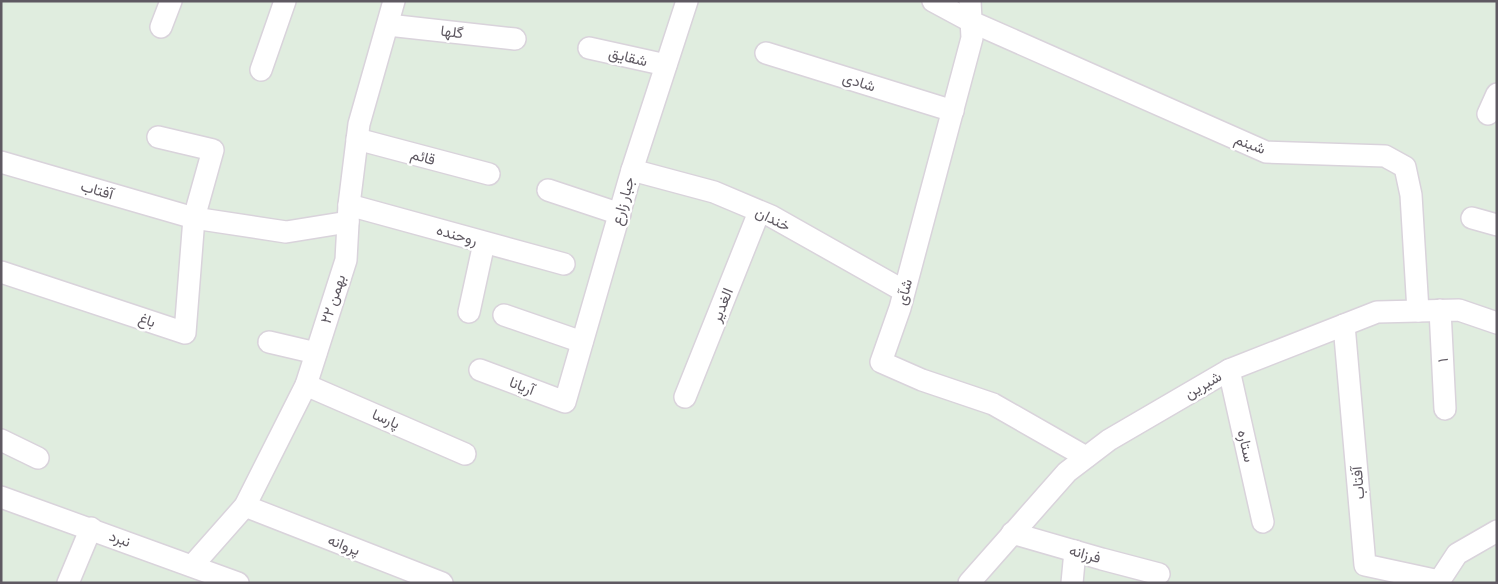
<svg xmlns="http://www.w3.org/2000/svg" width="1498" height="584" font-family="'PT Sans Narrow',Vazirmatn,sans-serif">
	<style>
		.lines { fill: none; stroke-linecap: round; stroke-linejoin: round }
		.minor-casing { stroke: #d9d3db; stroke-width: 24 }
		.minor { stroke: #fff; stroke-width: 21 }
		.labels { text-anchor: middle; stroke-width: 5; stroke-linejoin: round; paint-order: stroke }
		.street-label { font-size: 15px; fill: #5f5962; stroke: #fff }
	</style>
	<rect width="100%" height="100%" fill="#e0eddf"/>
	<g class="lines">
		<defs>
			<g id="minor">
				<path d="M 933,1 L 972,22 L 1266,152 L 1385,156 L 1405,167 L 1411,195 L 1418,311"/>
				<path d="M 970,1 L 972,38 L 900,308 L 881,362 L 922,380 L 993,404 L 1086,457"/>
				<path d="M 388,25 L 515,39"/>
				<path d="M 161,27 L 171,1"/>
				<path d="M 589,48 L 666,65"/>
				<path d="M 766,53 L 953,111"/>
				<path d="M 261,70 L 285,1"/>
				<path d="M 1488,114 L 1497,94"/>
				<path d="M 357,139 L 489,174"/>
				<path d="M 1,162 L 194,218 L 286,232 L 348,222"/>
				<path d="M 632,170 L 714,192 L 771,216 L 904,291"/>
				<path d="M 548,190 L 620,214"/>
				<path d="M 349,205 L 564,264"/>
				<path d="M 1472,218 L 1497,225"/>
				<path d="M 1,272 L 185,333 L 194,218 L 213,150 L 158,137"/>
				<path d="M 1440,310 L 1445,409"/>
				<path d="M 469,312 L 484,243"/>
				<path d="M 504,315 L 582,342"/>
				<path d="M 1344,325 L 1365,565 L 1439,581"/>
				<path d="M 269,342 L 316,353"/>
				<path d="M 480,370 L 565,402 L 632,170 L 687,1"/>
				<path d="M 1229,370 L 1263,522"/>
				<path d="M 306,385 L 465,454"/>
				<path d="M 685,397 L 759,212"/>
				<path d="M 1,440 L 38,458"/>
				<path d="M 1,497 L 238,583"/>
				<path d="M 245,506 L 442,583"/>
				<path d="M 1012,533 L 1102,559 L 1159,574"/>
				<path d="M 192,566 L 245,506 L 306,385 L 346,260 L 349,205 L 359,124 L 394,1"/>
				<path d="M 68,583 L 91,528"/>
				<path d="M 969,583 L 1067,472 L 1109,440 L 1229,370 L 1377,312 L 1459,310 L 1497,323"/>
				<path d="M 1072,583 L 1075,551"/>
				<path d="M 1438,583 L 1457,554 L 1497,531"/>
			</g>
		</defs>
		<!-- minor casing -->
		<use href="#minor" class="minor-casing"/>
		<!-- minor -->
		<use href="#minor" class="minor"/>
	</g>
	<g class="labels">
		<!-- street labels -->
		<g class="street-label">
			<text transform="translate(452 32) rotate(7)" y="5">گلها</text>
			<text transform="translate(628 57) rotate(13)" y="5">شقایق</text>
			<text transform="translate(859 82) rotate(17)" y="5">شادی</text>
			<text transform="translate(1250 144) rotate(21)" y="5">شبنم</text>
			<text transform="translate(423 157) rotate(15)" y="5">قائم</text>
			<text transform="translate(97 190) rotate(16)" y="5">آفتاب</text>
			<text transform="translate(623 201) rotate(-74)" y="5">جبار زارع</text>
			<text transform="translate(773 219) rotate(26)" y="5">خندان</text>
			<text transform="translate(457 235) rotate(16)" y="5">روحنده</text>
			<text transform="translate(904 292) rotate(-75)" y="5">شآی</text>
			<text transform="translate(333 299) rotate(-72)" y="5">۲۲ بهمن</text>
			<text transform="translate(722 305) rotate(-68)" y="5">الغدیر</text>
			<text transform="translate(147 320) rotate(18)" y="5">باغ</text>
			<text transform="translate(1443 360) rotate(-93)" y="5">۱</text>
			<text transform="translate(1203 385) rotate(-30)" y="5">شیرین</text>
			<text transform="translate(522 386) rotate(21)" y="5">آریانا</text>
			<text transform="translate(386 419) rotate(23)" y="5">پارسا</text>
			<text transform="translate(1246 446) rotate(77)" y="5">ستاره</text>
			<text transform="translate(1358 483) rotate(-95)" y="5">آفتاب</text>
			<text transform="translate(120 539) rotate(20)" y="5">نبرد</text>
			<text transform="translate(344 545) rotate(21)" y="5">پروانه</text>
			<text transform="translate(1085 554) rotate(16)" y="5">فرزانه</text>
		</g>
	</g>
	<!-- border -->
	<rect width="1498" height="584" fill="none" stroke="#5f5962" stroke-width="5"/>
</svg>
